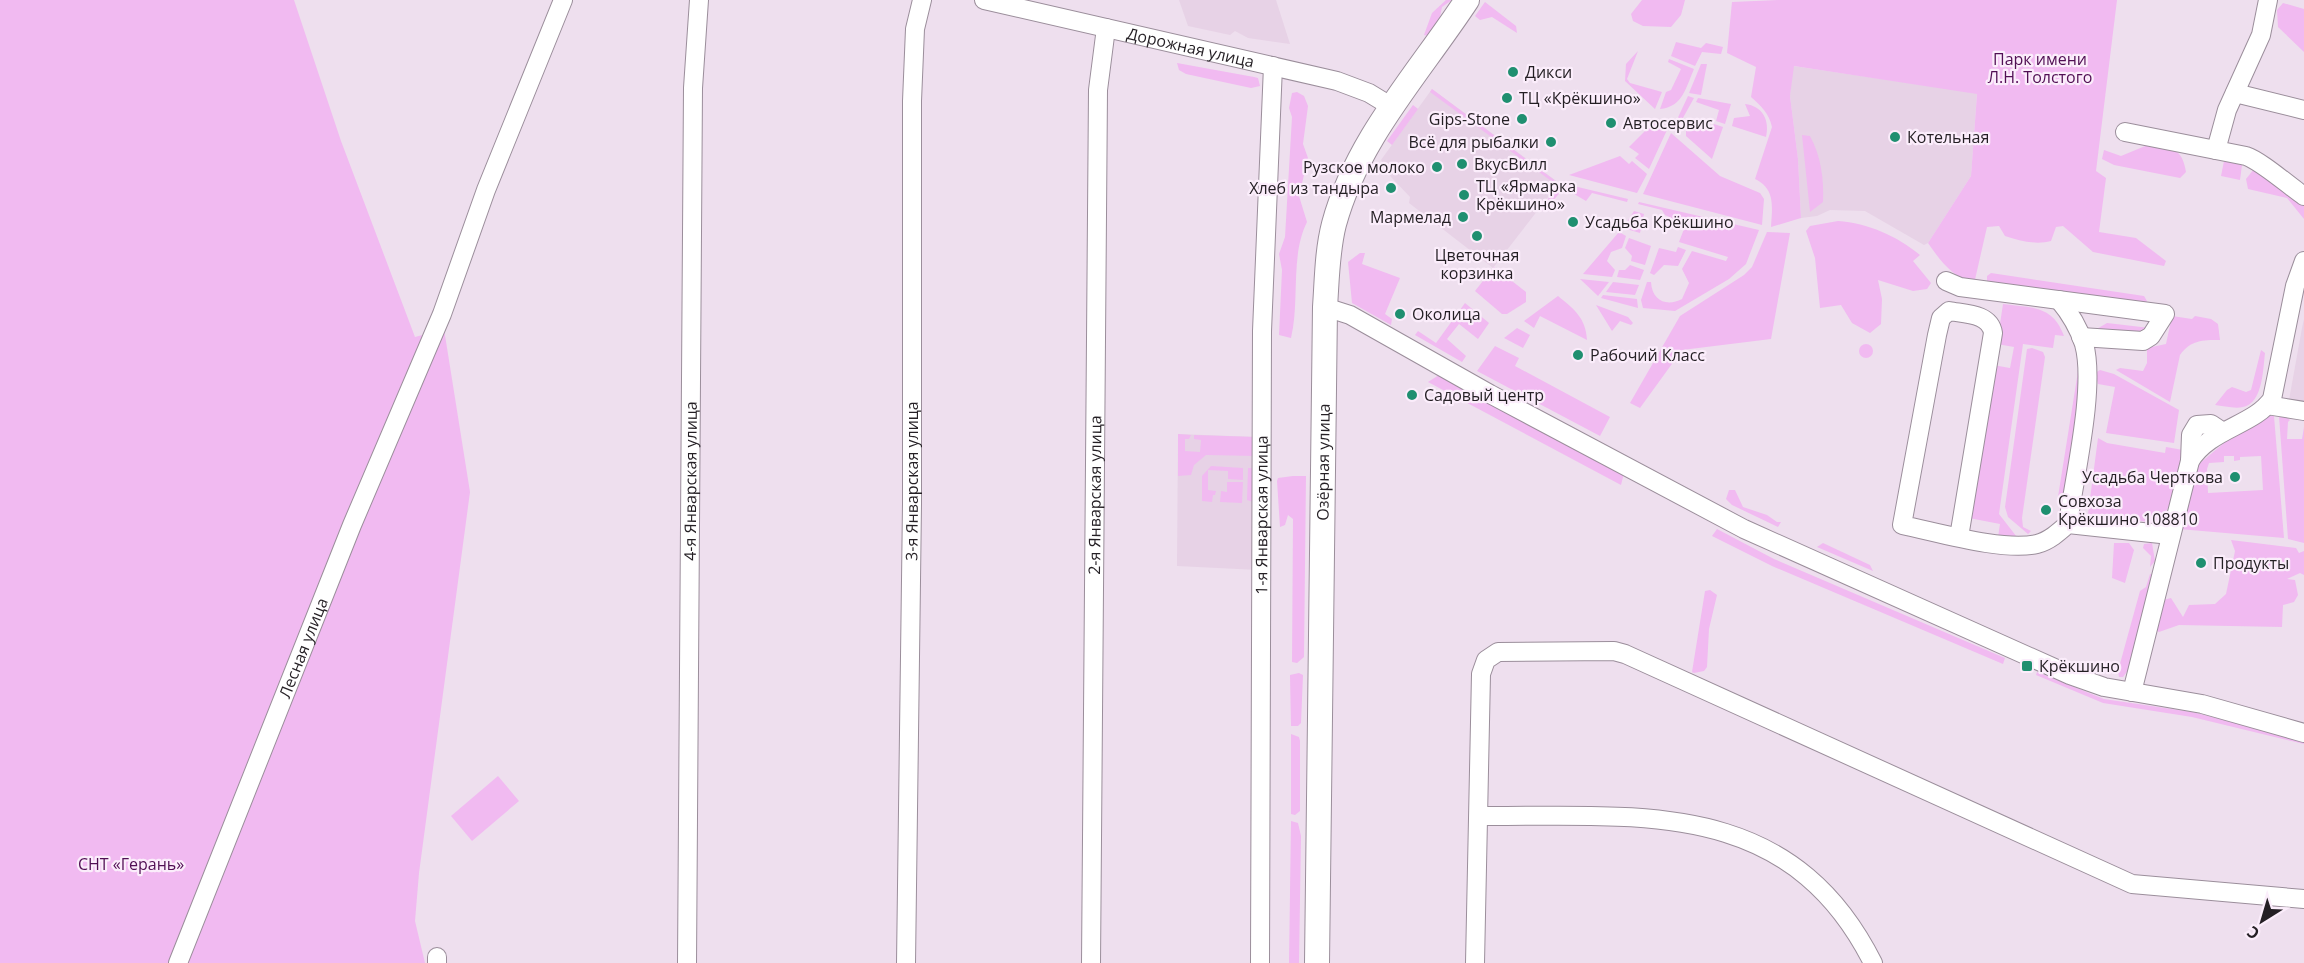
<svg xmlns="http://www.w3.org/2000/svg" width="2304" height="963" font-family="'Open Sans',sans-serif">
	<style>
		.built { fill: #e7d2e6 }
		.green { fill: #f1baf1; fill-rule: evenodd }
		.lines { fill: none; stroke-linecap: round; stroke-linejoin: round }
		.minor-casing { stroke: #9b8e9b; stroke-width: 20 }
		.major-casing { stroke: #9b8e9b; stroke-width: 26 }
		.minor { stroke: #fff; stroke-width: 18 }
		.major { stroke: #fff; stroke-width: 24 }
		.poi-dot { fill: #1f8f70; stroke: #fbedfb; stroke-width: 2 }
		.labels { text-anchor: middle; stroke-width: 4.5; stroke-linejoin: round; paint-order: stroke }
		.street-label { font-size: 16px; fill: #241f24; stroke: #fbedfb }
		.park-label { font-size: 16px; fill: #510f54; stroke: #fbedfb }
		.poi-label { font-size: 16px; fill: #241f24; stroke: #fbedfb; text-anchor: start }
	</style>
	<rect width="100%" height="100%" fill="#eedfee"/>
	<!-- built -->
	<g class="built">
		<path d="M 1179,0 L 1276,0 L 1290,44 L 1248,38 L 1235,31 L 1230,35 L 1188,26 Z"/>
		<path d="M 1793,66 L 1977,93 L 1971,176 L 1928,243 L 1924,245 L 1865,211 L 1830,210 L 1817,216 L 1801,218 L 1798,159 L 1790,96 Z"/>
		<path d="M 1432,89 L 1559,183 L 1493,268 L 1409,203 L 1410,197 L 1391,177 L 1381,160 Z"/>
		<path d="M 2304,319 L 2304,401 L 2289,400 L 2302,328 Z"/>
		<path d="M 1178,434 L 1256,437 L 1258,570 L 1177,566 Z"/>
	</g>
	<!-- green -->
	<g class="green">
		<path d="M 0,0 L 294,0 L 341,141 L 415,337 L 444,329 L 470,492 L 419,873 L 415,921 L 425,963 L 0,963 Z"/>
		<path d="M 1446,0 L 1452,0 L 1442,7 L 1440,17 L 1428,36 L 1424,35 L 1432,13 Z"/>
		<path d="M 1642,0 L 1685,0 L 1681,15 L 1671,27 L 1643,26 L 1633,21 L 1631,14 Z"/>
		<path d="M 1778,0 L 2117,0 L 2096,171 L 2106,178 L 2099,232 L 2136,238 L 2166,261 L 2164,266 L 2093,252 L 2063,226 L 2056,227 L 2051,241 C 2036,245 2020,241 2005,236 L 1999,226 L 1987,227 L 1974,284 C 1951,275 1942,263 1928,243 L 1971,176 L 1977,94 L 1794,66 L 1790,96 L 1798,159 L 1801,218 L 1771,227 C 1772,208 1776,189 1755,179 L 1772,127 C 1769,113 1761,106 1751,97 L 1756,67 L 1727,53 L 1732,2 Z"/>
		<path d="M 1485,2 L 1516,26 L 1517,33 L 1492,17 L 1480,20 L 1475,16 Z"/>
		<path d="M 2283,3 L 2304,9 L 2304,52 L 2278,27 L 2277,10 Z"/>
		<path d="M 1676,42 L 1701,48 L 1706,43 L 1723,47 L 1721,54 L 1702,52 L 1695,66 L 1671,56 Z"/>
		<path d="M 1638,51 L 1627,79 L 1630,83 L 1662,92 L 1655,109 L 1625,81 L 1626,64 Z"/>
		<path d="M 1669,59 L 1694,69 C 1686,87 1683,107 1660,109 L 1666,92 L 1671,90 L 1681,69 L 1668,62 Z"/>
		<path d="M 1177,63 L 1254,77 L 1258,78 L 1260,86 L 1251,88 L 1186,74 L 1179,70 Z"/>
		<path d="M 1701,64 L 1707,64 L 1701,95 L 1689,93 Z"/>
		<path d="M 1432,89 L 1557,182 L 1628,199 L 1627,202 L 1592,193 L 1586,201 L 1564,188 L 1544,211 L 1540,209 L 1558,186 L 1430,92 Z"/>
		<path d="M 1297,92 L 1304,96 L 1308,106 L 1303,144 L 1308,158 L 1299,196 L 1307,222 C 1290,256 1300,301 1291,338 L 1279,335 L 1282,270 L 1279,254 L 1285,237 L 1292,117 L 1289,108 L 1292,93 Z"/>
		<path d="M 1688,96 L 1694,98 L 1679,125 L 1674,126 Z"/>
		<path d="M 1698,98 L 1731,104 L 1725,124 L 1716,121 L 1719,110 L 1696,102 Z"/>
		<path d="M 1745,104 C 1763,106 1770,121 1766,137 L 1732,126 L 1734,118 L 1750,116 Z"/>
		<path d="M 1413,105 L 1418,109 L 1392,145 L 1387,141 Z"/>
		<path d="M 1654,122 L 1667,130 L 1649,169 L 1635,158 L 1639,154 L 1629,147 Z"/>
		<path d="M 1691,124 L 1711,129 L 1714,124 L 1723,127 L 1712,159 L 1686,136 L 1686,130 Z"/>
		<path d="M 1671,133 L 1720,176 L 1760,193 L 1764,199 L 1762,225 L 1643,194 Z"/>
		<path d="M 1802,135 L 1810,136 C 1821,156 1824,179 1823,202 L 1810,212 Z"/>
		<path d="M 2150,144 C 2172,149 2182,147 2186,172 L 2180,178 L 2114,165 L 2102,159 L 2104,150 L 2121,156 Z"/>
		<path d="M 1620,156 L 1629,164 L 1632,161 L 1647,174 L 1637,193 L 1569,175 Z"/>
		<path d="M 2224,161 L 2242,165 L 2240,180 L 2221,176 Z"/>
		<path d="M 2254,169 L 2304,201 L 2304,219 L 2287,198 L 2248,189 L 2246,179 Z"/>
		<path d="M 1639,202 L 1759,230 L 1746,264 L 1729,279 L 1675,311 L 1643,308 L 1641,300 L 1647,282 L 1651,282 C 1652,301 1667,307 1682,299 L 1689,283 L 1682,269 L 1692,251 L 1726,261 L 1728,257 L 1679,242 L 1684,229 L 1682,223 L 1665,215 L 1662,210 L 1638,204 Z"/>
		<path d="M 1634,211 L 1644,214 L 1640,233 L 1623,228 Z"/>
		<path d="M 1838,221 C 1868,223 1897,236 1920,255 L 1913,261 L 1931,283 L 1927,289 L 1913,291 L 1878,280 L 1882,299 L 1881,324 L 1870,333 L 1852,323 L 1841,305 L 1820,308 L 1815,258 L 1806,231 L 1810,226 Z"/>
		<path d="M 1619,232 L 1626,236 L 1622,248 L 1611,252 L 1607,261 L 1615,270 L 1612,277 L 1583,274 Z"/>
		<path d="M 1767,232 L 1790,233 L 1771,339 L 1682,350 L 1640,408 L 1630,403 L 1680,316 L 1744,275 L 1752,267 Z"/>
		<path d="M 1629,238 L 1651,246 L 1645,265 L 1631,261 L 1632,256 L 1625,248 Z"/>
		<path d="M 1678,247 L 1686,250 L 1678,266 L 1664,265 L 1654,275 L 1650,273 L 1659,248 L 1676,252 Z"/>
		<path d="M 1360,253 L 1365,253 L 1362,264 L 1400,278 L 1385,314 L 1392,319 L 1391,325 L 1352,303 L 1348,262 Z"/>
		<path d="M 1630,265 L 1644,270 L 1640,280 L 1617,277 L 1619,270 L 1625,270 Z"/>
		<path d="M 1494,267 L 1526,292 L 1526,302 L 1507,314 L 1502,314 L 1475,291 Z"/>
		<path d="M 1991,273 L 2144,296 L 2147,301 L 2144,305 L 1987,283 L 1987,276 Z"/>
		<path d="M 1580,279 L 1609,282 L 1598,296 Z"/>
		<path d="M 1613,282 L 1639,285 L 1635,295 L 1606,292 Z"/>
		<path d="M 1603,295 L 1637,299 L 1638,308 L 1601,298 Z"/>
		<path d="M 1558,296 C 1574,309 1586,318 1587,340 L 1540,316 L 1534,328 L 1524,321 Z"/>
		<path d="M 1465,303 L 1489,323 L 1478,339 L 1459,324 L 1447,339 L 1466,356 L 1462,362 L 1415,335 L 1418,331 L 1436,343 Z"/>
		<path d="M 2003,304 C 2032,308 2053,305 2064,336 L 2055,335 L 2053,348 L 2023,344 L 1999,514 L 2020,541 L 1998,537 L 2000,524 L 1969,518 L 1993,365 L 2010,368 L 2014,347 L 1997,344 Z"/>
		<path d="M 1596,305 L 1628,317 L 1633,323 L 1631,325 L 1620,321 L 1612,331 Z"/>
		<path d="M 2172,316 L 2192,319 L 2195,316 L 2211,319 L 2218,324 L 2220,340 C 2202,340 2191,340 2180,355 L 2170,402 L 2116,370 L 2120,368 L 2143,371 L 2147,363 L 2147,348 L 2166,344 Z"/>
		<path d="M 2107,323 L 2150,328 L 2148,334 L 2095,330 Z"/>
		<path d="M 1517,328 L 1530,335 L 1523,348 L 1504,338 Z"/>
		<circle cx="1866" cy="351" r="7"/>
		<path d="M 1495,346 L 1519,358 L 1515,366 L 1610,417 L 1600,436 L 1477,371 Z"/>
		<path d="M 2032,348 L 2043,352 L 2045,357 L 2022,518 L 2023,527 L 2031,531 L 2028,534 L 2008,517 L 2005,507 L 2027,349 Z"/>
		<path d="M 2261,350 L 2265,353 C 2263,369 2263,403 2243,407 C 2235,409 2223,406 2215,405 L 2227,390 L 2232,387 L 2246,392 L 2251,390 Z"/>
		<path d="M 2079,365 L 2084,369 L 2064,502 L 2059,505 L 2057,503 Z"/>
		<path d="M 2100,370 L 2114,374 L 2179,410 L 2174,443 L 2106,433 L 2115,387 L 2098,384 L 2095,373 Z"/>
		<path d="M 1439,375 L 1624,473 L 1621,485 L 1428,382 Z"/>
		<path d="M 2283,415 L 2290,420 L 2288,422 L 2287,439 L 2302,439 L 2304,427 L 2304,543 L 2288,539 L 2279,416 Z"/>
		<path d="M 2269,416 L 2274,416 L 2284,538 L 2179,529 L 2199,464 L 2237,432 ZM 2224,456 L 2234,456 L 2234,461 L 2240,460 L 2240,457 L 2261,456 L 2263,490 L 2208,493 L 2207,469 L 2209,463 L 2224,462 Z"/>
		<path d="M 1178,434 L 1191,435 L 1189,439 L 1185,439 L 1185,451 L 1200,452 L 1201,440 L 1194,439 L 1194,435 L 1256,437 L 1256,456 L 1206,455 L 1194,465 L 1191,475 L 1178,476 Z"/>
		<path d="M 2098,438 L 2107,443 L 2165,453 L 2166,447 L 2183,450 L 2169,506 L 2158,527 L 2147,528 L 2148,522 L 2088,514 Z"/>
		<path d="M 1211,466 L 1243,468 L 1243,480 L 1228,479 L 1228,471 L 1208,470 L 1208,490 L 1216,491 L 1215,495 L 1213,495 L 1212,502 L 1202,501 L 1202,476 Z"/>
		<path d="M 1248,468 L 1253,468 L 1253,502 L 1247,500 Z"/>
		<path d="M 1293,476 L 1306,476 L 1304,657 L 1297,663 L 1292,662 L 1293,519 L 1288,515 L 1285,525 L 1280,527 L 1277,481 L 1278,478 Z"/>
		<path d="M 1227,482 L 1243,482 L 1242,503 L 1220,502 L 1221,491 L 1227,492 Z"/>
		<path d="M 1729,490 L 1735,490 L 1743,507 L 1767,515 L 1777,522 L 1781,522 L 1778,527 L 1732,505 L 1726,499 Z"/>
		<path d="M 1717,529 L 1774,559 L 2005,658 L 2003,664 L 1772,566 L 1712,536 Z"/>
		<path d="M 2231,540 L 2296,548 L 2299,553 L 2304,551 L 2304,575 L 2300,573 L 2287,579 L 2295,580 L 2298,595 L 2294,602 L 2283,605 L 2282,627 L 2179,625 L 2159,632 L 2157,631 L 2163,600 L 2171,598 L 2183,617 L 2189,605 L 2215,604 L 2226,594 L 2235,551 Z"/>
		<path d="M 1823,543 L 1870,565 L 1873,571 L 1817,547 Z"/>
		<path d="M 2114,543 L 2129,543 L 2134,550 L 2125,583 L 2112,578 Z"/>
		<path d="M 2152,543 L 2155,561 L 2150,567 L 2151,556 L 2143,548 L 2144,544 Z"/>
		<path d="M 2150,574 L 2154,574 L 2129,669 L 2123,677 L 2119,677 L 2118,671 L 2140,591 L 2146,587 Z"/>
		<path d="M 1710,590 L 1717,595 L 1709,629 L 1707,667 L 1704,671 L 1694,673 L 1692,672 L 1705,591 Z"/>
		<path d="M 2037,672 L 2104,699 L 2192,712 L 2304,740 L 2304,744 L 2192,717 L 2103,703 L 2036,675 Z"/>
		<path d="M 1299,673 L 1303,675 L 1301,723 L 1298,726 L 1291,726 L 1290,675 Z"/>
		<path d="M 1291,734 L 1299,737 L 1300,741 L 1300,811 L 1295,815 L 1291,814 Z"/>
		<path d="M 498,776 L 519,801 L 472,841 L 451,816 Z"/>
		<path d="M 1291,821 L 1298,823 L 1301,836 L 1299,963 L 1289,963 Z"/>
	</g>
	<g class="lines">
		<defs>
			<g id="minor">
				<path id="s1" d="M 984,0 L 1337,81 L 1369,93 L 1392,107"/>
				<path d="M 2235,93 L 2304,110"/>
				<path d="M 2125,132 L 2246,156 C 2261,161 2288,185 2304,196"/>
				<path d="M 2216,150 L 2227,110 L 2261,35 L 2268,0"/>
				<path d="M 1946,281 L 1960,287 L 2165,314 L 2151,336 L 2143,341 L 2081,337"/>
				<path d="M 2059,300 C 2069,312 2079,329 2084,344 C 2096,387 2074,478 2068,524"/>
				<path d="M 1325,307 L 1350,315 L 1490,394 L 1744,529 L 2070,675 L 2104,687 L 2202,704 L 2304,733"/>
				<path d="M 2267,405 L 2304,411"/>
				<path d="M 2190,461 L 2191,435 L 2197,425 L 2211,424 L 2223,432"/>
				<path d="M 1959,537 L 1993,333 C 1990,313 1964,314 1949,311 L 1941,318 L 1937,335 L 1902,525 C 1937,532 2003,552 2037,544 C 2049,541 2059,532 2068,524 L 2170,535"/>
				<path d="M 2132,692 L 2190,461 C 2209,429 2255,425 2272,399 L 2295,286 L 2304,261"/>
				<path d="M 1480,816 C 1638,817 1789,796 1873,963"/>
				<path id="s2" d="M 178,963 L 352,525 L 442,314 L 486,190 L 563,0"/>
				<path d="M 437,963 L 437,957"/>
				<path id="s3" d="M 687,963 L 693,88 L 699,0"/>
				<path id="s4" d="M 906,963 L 912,504 L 912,101 L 915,29 L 922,0"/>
				<path id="s5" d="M 1091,963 L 1098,90 L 1106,28"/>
				<path id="s6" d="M 1260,963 L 1262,331 L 1273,66"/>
				<path d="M 1475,963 L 1481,674 L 1486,660 L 1498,652 L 1614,651 L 1625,654 L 2132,884 L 2304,899"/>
			</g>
			<g id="major">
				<path id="s7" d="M 1317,963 L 1325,307 C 1327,279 1327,251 1334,224 C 1357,139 1419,73 1467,0"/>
			</g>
		</defs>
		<!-- minor casing -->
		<use href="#minor" class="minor-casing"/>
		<!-- major casing -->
		<use href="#major" class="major-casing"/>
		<!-- minor -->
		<use href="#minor" class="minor"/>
		<!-- major -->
		<use href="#major" class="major"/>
	</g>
	<!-- markers -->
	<g class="poi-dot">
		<circle cx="1513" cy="72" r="6"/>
		<circle cx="1507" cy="98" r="6"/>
		<circle cx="1522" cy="119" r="6"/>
		<circle cx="1611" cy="123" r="6"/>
		<circle cx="1895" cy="137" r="6"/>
		<circle cx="1551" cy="142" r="6"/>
		<circle cx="1462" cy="164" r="6"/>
		<circle cx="1437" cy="167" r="6"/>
		<circle cx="1391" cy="188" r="6"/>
		<circle cx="1464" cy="195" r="6"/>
		<circle cx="1463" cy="217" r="6"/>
		<circle cx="1573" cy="222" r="6"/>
		<circle cx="1477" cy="236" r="6"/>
		<circle cx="1400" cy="314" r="6"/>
		<circle cx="1578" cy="355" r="6"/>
		<circle cx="1412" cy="395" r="6"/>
		<circle cx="2235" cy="477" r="6"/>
		<circle cx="2046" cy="510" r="6"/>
		<circle cx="2201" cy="563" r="6"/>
		<rect x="2021" y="660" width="12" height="12" rx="3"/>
	</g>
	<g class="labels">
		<!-- street labels -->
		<g class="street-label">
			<text dy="6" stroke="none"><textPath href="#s1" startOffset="212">Дорожная улица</textPath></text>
			<text dy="6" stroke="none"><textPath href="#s7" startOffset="501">Озёрная улица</textPath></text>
			<text dy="6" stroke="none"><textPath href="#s3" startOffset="482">4-я Январская улица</textPath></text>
			<text dy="6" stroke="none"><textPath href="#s4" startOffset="482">3-я Январская улица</textPath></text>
			<text dy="6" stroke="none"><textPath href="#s5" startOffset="468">2-я Январская улица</textPath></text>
			<text dy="6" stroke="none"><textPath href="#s6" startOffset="448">1-я Январская улица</textPath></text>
			<text dy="6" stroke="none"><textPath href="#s2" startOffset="339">Лесная улица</textPath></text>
		</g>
		<!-- park labels -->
		<g class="park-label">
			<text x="2040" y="65">Парк имени<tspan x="2040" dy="18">Л.Н. Толстого</tspan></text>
			<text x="131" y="870">СНТ «Герань»</text>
		</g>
		<!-- poi labels -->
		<g class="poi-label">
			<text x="1525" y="78">Дикси</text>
			<text x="1519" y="104">ТЦ «Крёкшино»</text>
			<text x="1510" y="125" text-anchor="end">Gips-Stone</text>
			<text x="1623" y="129">Автосервис</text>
			<text x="1907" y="143">Котельная</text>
			<text x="1539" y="148" text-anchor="end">Всё для рыбалки</text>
			<text x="1474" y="170">ВкусВилл</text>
			<text x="1425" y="173" text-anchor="end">Рузское молоко</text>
			<text x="1476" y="192">ТЦ «Ярмарка<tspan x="1476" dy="18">Крёкшино»</tspan></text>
			<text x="1379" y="194" text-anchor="end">Хлеб из тандыра</text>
			<text x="1451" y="223" text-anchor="end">Мармелад</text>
			<text x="1585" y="228">Усадьба Крёкшино</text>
			<text x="1477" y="261" text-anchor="middle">Цветочная<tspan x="1477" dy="18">корзинка</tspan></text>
			<text x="1412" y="320">Околица</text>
			<text x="1590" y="361">Рабочий Класс</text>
			<text x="1424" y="401">Садовый центр</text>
			<text x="2223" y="483" text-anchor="end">Усадьба Черткова</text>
			<text x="2058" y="507">Совхоза<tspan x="2058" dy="18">Крёкшино 108810</tspan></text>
			<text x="2213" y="569">Продукты</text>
			<text x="2039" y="672">Крёкшино</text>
		</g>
	</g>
	<!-- north arrow -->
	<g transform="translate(2262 921) rotate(217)" stroke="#fbedfb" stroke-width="4.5" paint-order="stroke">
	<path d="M0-4.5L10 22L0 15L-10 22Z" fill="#241f24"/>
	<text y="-9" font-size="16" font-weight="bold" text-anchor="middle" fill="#241f24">С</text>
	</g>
</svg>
